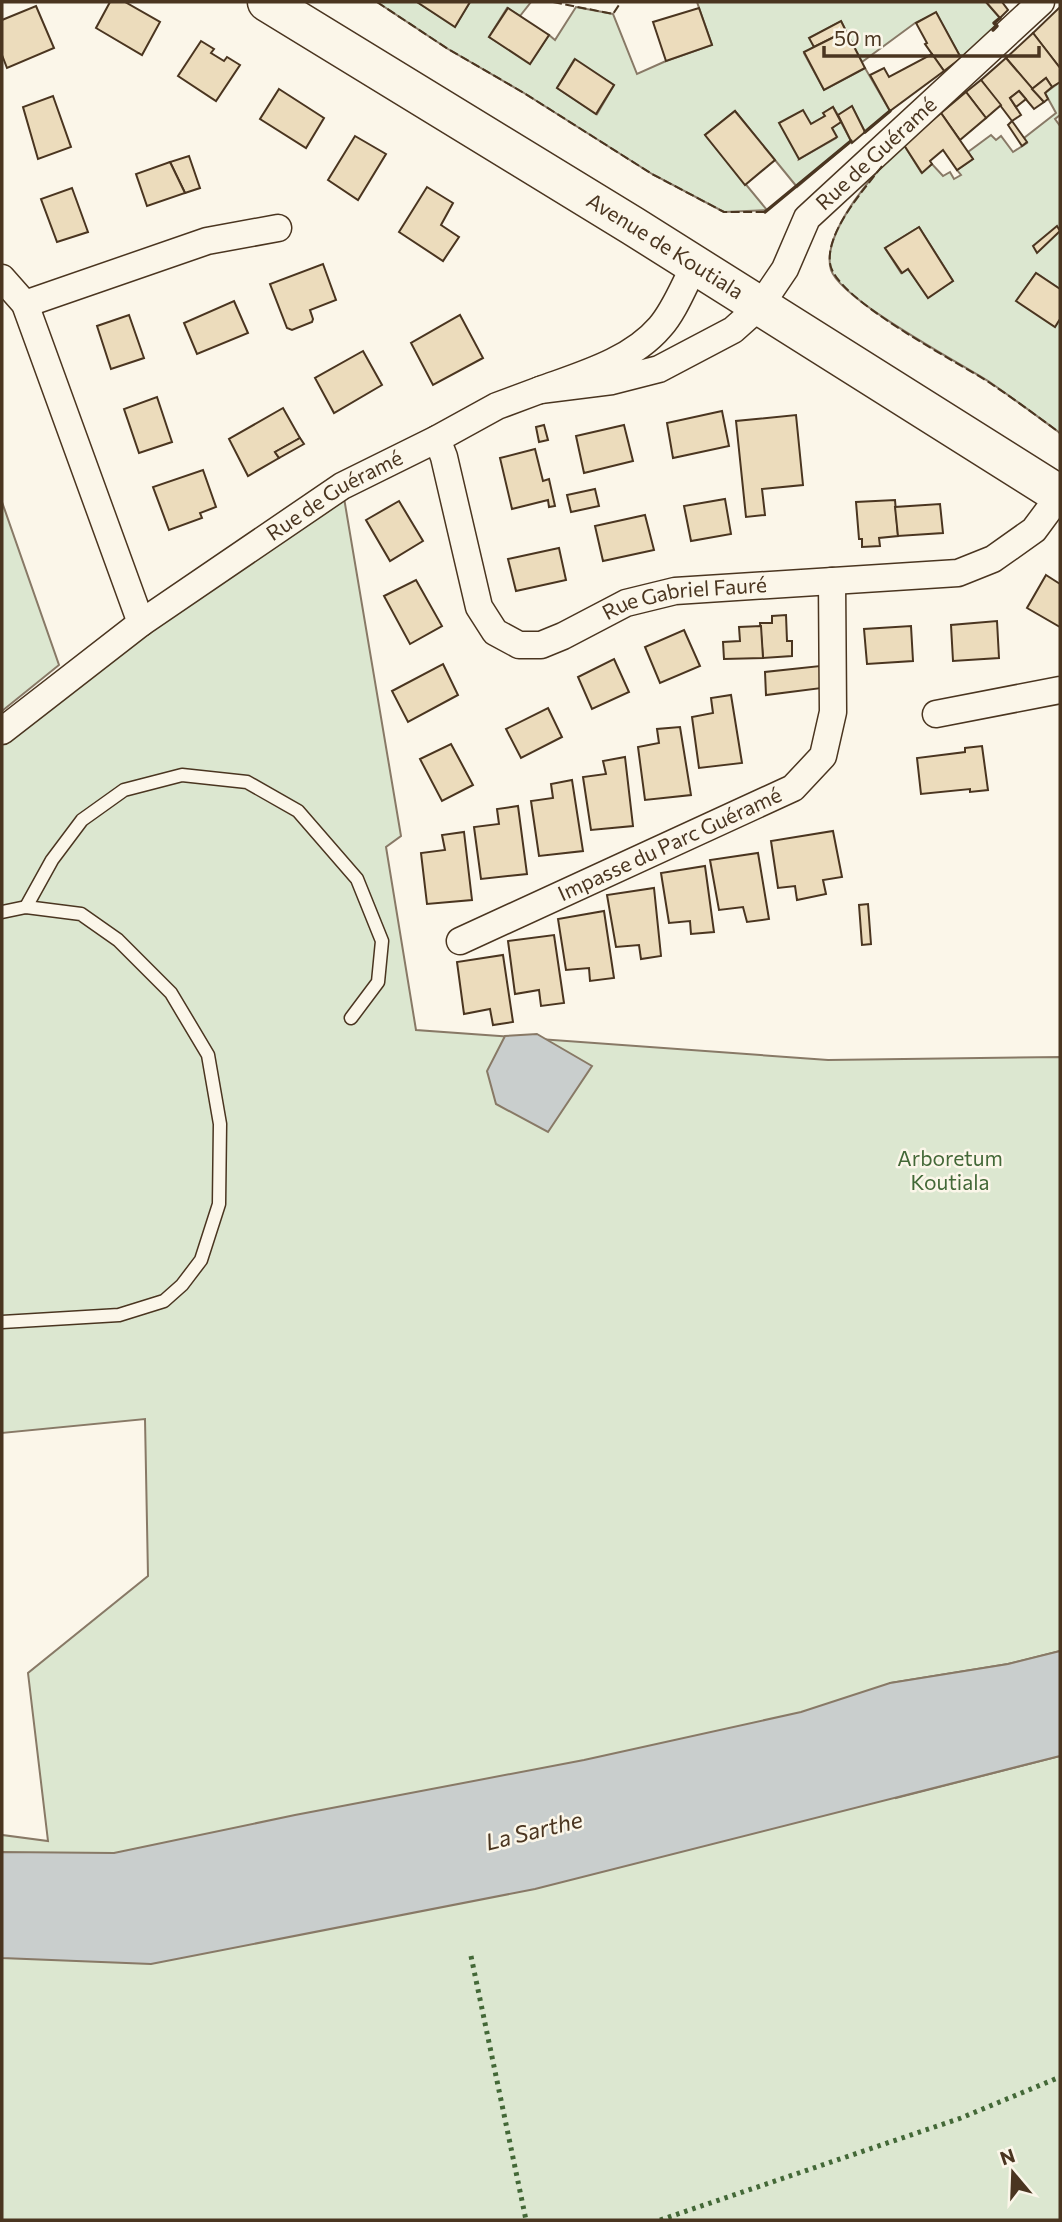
<svg xmlns="http://www.w3.org/2000/svg" width="1062" height="2222" font-family="Commissioner,sans-serif">
	<style>
		.green { fill: #dce7d0; stroke: #887966; stroke-width: 2; fill-rule: evenodd }
		.water { fill: #c9cecd; stroke: #887966; stroke-width: 2 }
		.building { fill: #ecdcbc; stroke: #4a3520; stroke-width: 2 }
		.lines { fill: none; stroke-linecap: round; stroke-linejoin: round }
		.lane-casing { stroke: #4a3520; stroke-width: 15 }
		.street-casing { stroke: #4a3520; stroke-width: 29 }
		.primary-casing { stroke: #4a3520; stroke-width: 41 }
		.lane { stroke: #fbf6e9; stroke-width: 12 }
		.street { stroke: #fbf6e9; stroke-width: 26 }
		.primary { stroke: #fbf6e9; stroke-width: 38 }
		.hedge { stroke: #436837; stroke-width: 5; stroke-dasharray: 3.5 5; stroke-linecap: butt }
		.fence { stroke: #4a3520; stroke-width: 2; stroke-dasharray: 9 3.5; stroke-linecap: butt }
		.wall { stroke: #4a3520; stroke-width: 3.5 }
		.labels { text-anchor: middle; stroke-width: 5; stroke-linejoin: round; paint-order: stroke }
		.street-label { font-size: 21px; fill: #4a3520; stroke: #fbf6e9 }
		.park-label { font-size: 21px; fill: #436837; stroke: #fbf6e9 }
		.water-label { font-size: 23px; font-style: italic; fill: #4a3520; stroke: #fbf6e9 }
	</style>
	<rect width="100%" height="100%" fill="#fbf6e9"/>
	<!-- green -->
	<g class="green">
		<path d="M 377,2 L 417,2 L 455,26 L 470,2 L 531,2 L 520,16 L 507,8 L 489,37 L 530,63 L 549,35 L 555,40 L 576,7 L 613,14 L 637,74 L 666,61 L 712,45 L 697,2 L 986,2 L 1000,18 L 994,23 L 997,26 L 961,58 L 936,13 L 915,23 L 862,62 L 841,21 L 810,38 L 814,47 L 804,53 L 824,90 L 865,68 L 890,111 L 865,132 L 852,107 L 838,115 L 833,107 L 824,113 L 825,116 L 811,124 L 799,159 L 836,138 L 832,128 L 841,122 L 851,141 L 797,187 L 735,111 L 705,135 L 767,210 L 724,212 L 652,174 L 524,93 L 448,49 ZM 574,60 L 614,85 L 597,114 L 557,88 Z"/>
		<path d="M 1060,82 L 1060,115 L 1055,119 L 1060,126 L 1060,289 L 1036,273 L 1017,301 L 1055,326 L 1060,319 L 1060,433 C 1037,416 1014,399 991,383 C 960,363 841,300 831,270 C 820,234 878,166 904,145 L 921,172 L 932,164 L 943,176 L 950,172 L 954,179 L 961,175 L 957,170 L 973,159 L 968,152 L 991,135 L 996,140 L 1001,136 L 1013,152 L 1027,143 L 1024,138 L 1056,113 L 1045,93 ZM 919,227 L 953,281 L 928,297 L 908,269 L 901,273 L 885,248 Z"/>
		<path d="M 342,486 L 401,836 L 386,847 L 416,1030 L 828,1060 L 1060,1057 L 1060,1651 L 1008,1664 L 890,1683 L 896,1798 L 1060,1756 L 1060,2220 L 2,2220 L 2,1835 L 48,1841 L 28,1673 L 148,1576 L 145,1419 L 2,1433 L 2,731 Z"/>
		<path d="M 2,502 L 59,665 L 2,711 Z"/>
	</g>
	<!-- water -->
	<g class="water">
		<path d="M 537,1034 L 592,1066 L 548,1132 L 496,1104 L 487,1071 L 505,1036 Z"/>
		<path d="M 1060,1651 L 1060,1756 L 535,1889 L 151,1964 L 2,1958 L 2,1852 L 114,1853 L 295,1815 L 584,1760 L 801,1712 L 890,1683 L 1008,1664 Z"/>
	</g>
	<!-- building -->
	<g class="building">
		<path d="M 110,2 L 125,2 L 160,22 L 142,55 L 96,28 Z"/>
		<path d="M 417,2 L 470,2 L 455,27 Z"/>
		<path d="M 986,2 L 1002,2 L 1008,10 L 1000,18 Z"/>
		<path d="M 36,6 L 54,48 L 7,68 L 2,55 L 2,20 Z"/>
		<path d="M 1060,7 L 1060,68 L 1033,33 Z"/>
		<path d="M 508,8 L 549,35 L 530,64 L 489,37 Z"/>
		<path d="M 699,8 L 712,45 L 666,61 L 653,22 Z"/>
		<path d="M 936,12 L 961,58 L 944,71 L 925,44 L 927,43 L 916,23 Z"/>
		<path d="M 841,21 L 846,31 L 814,47 L 809,38 Z"/>
		<path d="M 846,31 L 865,68 L 824,90 L 804,52 Z"/>
		<path d="M 1033,33 L 1060,68 L 1060,82 L 1052,87 L 1046,78 L 1032,89 L 1006,58 Z"/>
		<path d="M 201,41 L 214,49 L 211,53 L 224,61 L 227,57 L 240,65 L 216,101 L 178,76 Z"/>
		<path d="M 932,54 L 944,71 L 890,111 L 870,75 L 884,68 L 889,77 Z"/>
		<path d="M 1006,58 L 1044,102 L 1034,109 L 1019,91 L 1010,98 L 1021,115 L 1012,121 L 981,80 Z"/>
		<path d="M 575,59 L 614,85 L 596,114 L 557,88 Z"/>
		<path d="M 1046,78 L 1052,87 L 1045,93 L 1048,99 L 1044,102 L 1032,89 Z"/>
		<path d="M 981,80 L 1001,105 L 986,118 L 966,92 Z"/>
		<path d="M 279,89 L 324,118 L 306,148 L 260,119 Z"/>
		<path d="M 1019,91 L 1026,99 L 1016,107 L 1010,98 Z"/>
		<path d="M 966,92 L 986,118 L 960,140 L 941,113 Z"/>
		<path d="M 53,96 L 71,147 L 38,159 L 23,107 Z"/>
		<path d="M 852,106 L 865,132 L 852,143 L 838,115 Z"/>
		<path d="M 833,107 L 841,122 L 832,128 L 837,137 L 799,159 L 779,123 L 803,110 L 811,124 L 825,116 L 823,113 Z"/>
		<path d="M 735,111 L 775,160 L 745,185 L 705,135 Z"/>
		<path d="M 941,113 L 973,159 L 957,170 L 943,150 L 930,161 L 932,164 L 922,173 L 904,145 Z"/>
		<path d="M 1012,121 L 1027,142 L 1022,146 L 1008,125 Z"/>
		<path d="M 355,136 L 386,154 L 358,200 L 328,180 Z"/>
		<path d="M 189,156 L 200,188 L 185,193 L 170,162 Z"/>
		<path d="M 170,162 L 185,193 L 147,206 L 136,174 Z"/>
		<path d="M 427,187 L 453,203 L 441,225 L 459,237 L 443,261 L 399,232 Z"/>
		<path d="M 72,188 L 88,232 L 57,242 L 41,199 Z"/>
		<path d="M 1057,226 L 1060,231 L 1037,253 L 1033,246 Z"/>
		<path d="M 919,227 L 953,281 L 928,298 L 908,269 L 902,273 L 885,248 Z"/>
		<path d="M 323,264 L 336,300 L 310,310 L 313,319 L 312,322 L 292,330 L 287,328 L 270,284 Z"/>
		<path d="M 1036,273 L 1060,289 L 1060,319 L 1055,327 L 1016,301 Z"/>
		<path d="M 234,301 L 248,333 L 197,354 L 184,323 Z"/>
		<path d="M 129,315 L 144,358 L 111,369 L 97,326 Z"/>
		<path d="M 460,315 L 483,358 L 433,385 L 411,343 Z"/>
		<path d="M 363,351 L 382,385 L 334,413 L 315,378 Z"/>
		<path d="M 157,397 L 172,442 L 139,453 L 124,409 Z"/>
		<path d="M 283,408 L 300,438 L 275,452 L 279,458 L 248,476 L 229,439 Z"/>
		<path d="M 722,411 L 729,446 L 673,458 L 667,423 Z"/>
		<path d="M 796,415 L 803,485 L 762,489 L 765,515 L 746,517 L 736,421 Z"/>
		<path d="M 544,425 L 548,440 L 539,442 L 536,427 Z"/>
		<path d="M 624,425 L 633,461 L 584,473 L 576,436 Z"/>
		<path d="M 300,438 L 304,444 L 279,458 L 275,452 Z"/>
		<path d="M 535,449 L 543,481 L 549,479 L 555,506 L 549,507 L 548,500 L 512,509 L 500,458 Z"/>
		<path d="M 203,470 L 216,507 L 200,513 L 202,518 L 169,530 L 153,487 Z"/>
		<path d="M 595,489 L 599,506 L 571,512 L 567,495 Z"/>
		<path d="M 725,499 L 731,534 L 691,541 L 684,506 Z"/>
		<path d="M 895,500 L 898,536 L 879,538 L 880,546 L 862,547 L 862,539 L 859,539 L 856,502 Z"/>
		<path d="M 399,501 L 423,541 L 390,561 L 366,520 Z"/>
		<path d="M 940,504 L 943,533 L 898,536 L 895,507 Z"/>
		<path d="M 645,515 L 654,550 L 603,561 L 595,526 Z"/>
		<path d="M 559,548 L 566,580 L 516,591 L 508,559 Z"/>
		<path d="M 1046,575 L 1060,584 L 1060,627 L 1027,608 Z"/>
		<path d="M 416,580 L 442,626 L 410,644 L 384,596 Z"/>
		<path d="M 786,615 L 787,641 L 792,641 L 792,656 L 763,658 L 760,623 L 772,623 L 772,616 Z"/>
		<path d="M 997,621 L 999,658 L 953,661 L 951,625 Z"/>
		<path d="M 761,626 L 763,658 L 724,659 L 723,642 L 740,641 L 739,627 Z"/>
		<path d="M 911,626 L 913,661 L 867,664 L 864,629 Z"/>
		<path d="M 684,630 L 700,666 L 660,683 L 645,647 Z"/>
		<path d="M 614,659 L 629,692 L 592,709 L 578,677 Z"/>
		<path d="M 443,664 L 458,695 L 408,722 L 392,691 Z"/>
		<path d="M 820,666 L 822,688 L 766,695 L 765,672 Z"/>
		<path d="M 731,695 L 742,763 L 699,768 L 692,717 L 713,713 L 711,698 Z"/>
		<path d="M 548,708 L 562,737 L 521,758 L 506,729 Z"/>
		<path d="M 680,727 L 691,795 L 645,800 L 638,747 L 659,743 L 657,729 Z"/>
		<path d="M 451,744 L 473,785 L 442,801 L 420,759 Z"/>
		<path d="M 982,746 L 988,790 L 970,792 L 970,789 L 921,794 L 917,758 L 965,752 L 965,748 Z"/>
		<path d="M 625,757 L 633,826 L 591,830 L 583,777 L 606,774 L 603,761 Z"/>
		<path d="M 572,780 L 583,851 L 539,856 L 531,801 L 553,798 L 551,784 Z"/>
		<path d="M 518,806 L 527,874 L 481,879 L 474,827 L 499,824 L 497,809 Z"/>
		<path d="M 833,831 L 842,877 L 823,880 L 826,894 L 797,900 L 795,886 L 778,888 L 771,841 Z"/>
		<path d="M 464,832 L 472,900 L 427,904 L 421,853 L 445,850 L 442,835 Z"/>
		<path d="M 758,853 L 769,919 L 747,922 L 743,907 L 719,910 L 710,860 Z"/>
		<path d="M 705,866 L 714,932 L 691,934 L 690,921 L 669,923 L 661,873 Z"/>
		<path d="M 654,888 L 661,956 L 641,959 L 639,945 L 616,947 L 607,895 Z"/>
		<path d="M 868,904 L 871,944 L 862,945 L 859,905 Z"/>
		<path d="M 604,911 L 614,978 L 590,981 L 589,968 L 566,970 L 558,919 Z"/>
		<path d="M 554,935 L 564,1003 L 541,1006 L 539,990 L 515,994 L 508,941 Z"/>
		<path d="M 503,955 L 513,1022 L 493,1025 L 490,1009 L 464,1014 L 457,962 Z"/>
	</g>
	<g class="lines">
		<defs>
			<g id="lane">
				<path d="M 26,907 L 52,860 L 82,820 L 124,790 L 182,775 L 247,782 L 298,811 L 357,879 L 382,941 L 378,982 L 351,1018"/>
				<path d="M 2,912 L 26,907 L 81,914 L 118,940 L 171,993 L 208,1055 L 220,1124 L 219,1204 L 201,1260 L 182,1285 L 164,1301 L 119,1315 L 2,1322"/>
			</g>
			<g id="street">
				<path id="s1" d="M 695,265 C 684,285 675,310 660,327 C 631,361 581,375 540,390 L 612,381 L 659,369 L 733,330 L 760,306 L 785,269 L 807,218 L 1041,2"/>
				<path d="M 2,278 L 25,304 L 141,623"/>
				<path d="M 25,304 L 207,241 L 278,228"/>
				<path id="s2" d="M 437,439 L 444,457 L 479,607 L 495,632 L 519,645 L 541,645 L 563,636 L 626,603 L 675,591 L 958,573 L 993,559 L 1034,530 L 1060,495"/>
				<path d="M 936,714 L 1060,690"/>
				<path id="s3" d="M 2,731 L 141,623 L 342,486 L 437,439 L 497,406 L 540,390"/>
				<path id="s4" d="M 460,941 L 793,788 L 823,756 L 833,712 L 832,581"/>
			</g>
			<g id="primary">
				<path id="s5" d="M 267,2 L 633,226 L 1060,495"/>
			</g>
		</defs>
		<!-- lane casing -->
		<use href="#lane" class="lane-casing"/>
		<!-- street casing -->
		<use href="#street" class="street-casing"/>
		<!-- primary casing -->
		<use href="#primary" class="primary-casing"/>
		<!-- lane -->
		<use href="#lane" class="lane"/>
		<!-- street -->
		<use href="#street" class="street"/>
		<!-- primary -->
		<use href="#primary" class="primary"/>
		<!-- hedge -->
		<g class="hedge">
			<path d="M 471,1956 L 526,2220"/>
			<path d="M 660,2220 L 961,2118 L 1060,2077"/>
		</g>
		<!-- fence -->
		<g class="fence">
			<path d="M 377,2 L 448,49 L 524,93 L 652,174 L 724,212 L 765,212"/>
			<path d="M 553,2 L 613,14 L 621,2"/>
			<path d="M 882,166 C 864,190 826,231 830,263 C 834,299 958,362 990,383 C 1014,399 1037,416 1060,433"/>
		</g>
		<!-- wall -->
		<g class="wall">
			<path d="M 993,30 L 997,26 L 994,23 L 1000,18"/>
			<path d="M 865,132 L 890,111"/>
			<path d="M 765,212 L 851,141"/>
		</g>
	</g>
	<g class="labels">
		<!-- street labels -->
		<g class="street-label">
			<text dy="7" stroke="none"><textPath href="#s1" startOffset="644">Rue de Guéramé</textPath></text>
			<text dy="7" stroke="none"><textPath href="#s5" startOffset="467">Avenue de Koutiala</textPath></text>
			<text dy="7" stroke="none"><textPath href="#s3" startOffset="408">Rue de Guéramé</textPath></text>
			<text dy="7" stroke="none"><textPath href="#s2" startOffset="406">Rue Gabriel Fauré</textPath></text>
			<text dy="7" stroke="none"><textPath href="#s4" startOffset="231">Impasse du Parc Guéramé</textPath></text>
		</g>
		<!-- park labels -->
		<g class="park-label">
			<text x="950" y="1166">Arboretum<tspan x="950" dy="24">Koutiala</tspan></text>
		</g>
		<!-- water labels -->
		<g class="water-label">
			<text transform="translate(534 1831) rotate(-14)" y="8">La Sarthe</text>
		</g>
	</g>
	<!-- border -->
	<rect width="1062" height="2222" fill="none" stroke="#4a3520" stroke-width="7"/>
	<!-- north arrow -->
	<g transform="translate(1013 2173) rotate(341)" stroke="#fbf6e9" stroke-width="5" paint-order="stroke">
	<path d="M0-5L12 26L0 18L-12 26Z" fill="#4a3520"/>
	<text y="-10" font-size="19" font-weight="bold" text-anchor="middle" fill="#4a3520">N</text>
	</g>
	<!-- scale -->
	<path d="M824 46v10h215v-10" fill="none" stroke="#4a3520" stroke-width="3.5"/>
	<text x="834" y="46" font-size="21" fill="#4a3520" stroke="#fbf6e9" stroke-width="5" paint-order="stroke">50 m</text>
</svg>
